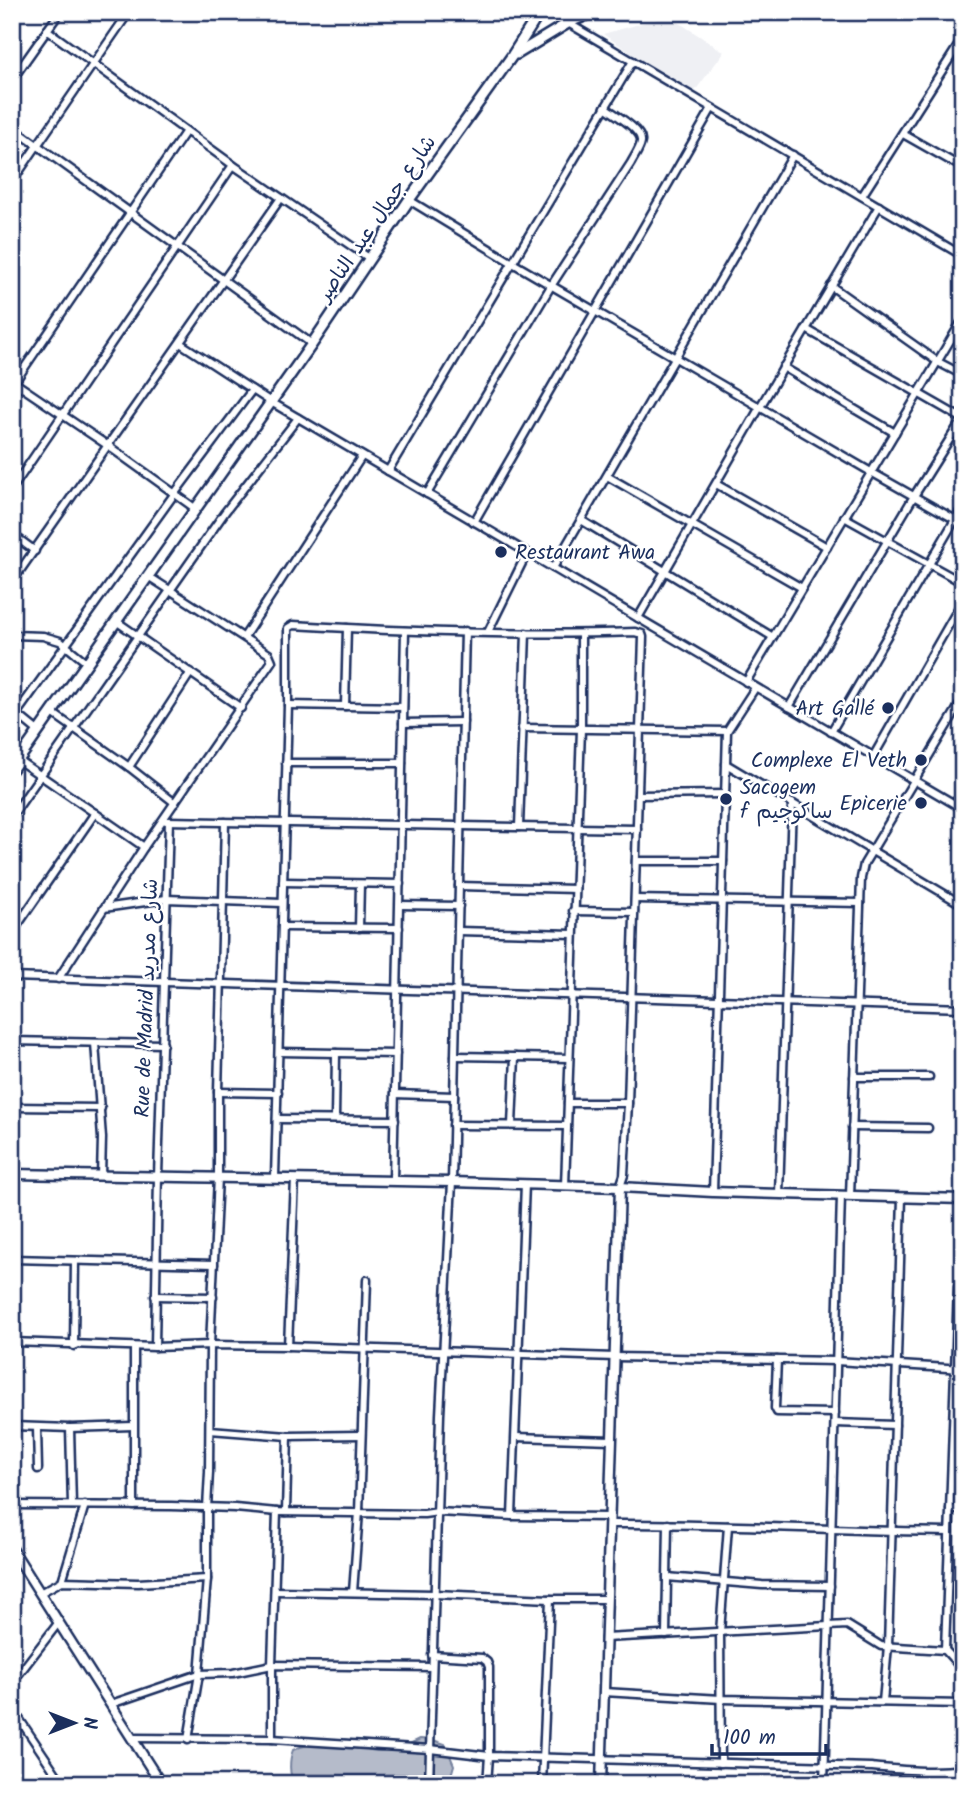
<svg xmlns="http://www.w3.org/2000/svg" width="975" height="1796" font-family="Kalam,'Playpen Sans Arabic',sans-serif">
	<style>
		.built { fill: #eff0f4 }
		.water { fill: #b5bbca; stroke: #77839f; stroke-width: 2 }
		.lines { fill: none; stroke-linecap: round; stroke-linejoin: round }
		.minor-casing { stroke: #1b2f5e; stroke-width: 11 }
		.tertiary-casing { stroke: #1b2f5e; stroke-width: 13 }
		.secondary-casing { stroke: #1b2f5e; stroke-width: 14 }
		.minor { stroke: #fff; stroke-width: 6 }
		.tertiary { stroke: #fff; stroke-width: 8 }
		.secondary { stroke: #fff; stroke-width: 9 }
		.poi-dot { fill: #1b2f5e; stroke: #fff; stroke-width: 2.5 }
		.labels { text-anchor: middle; stroke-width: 5; stroke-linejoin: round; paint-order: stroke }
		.street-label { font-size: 21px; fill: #1b2f5e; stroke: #fff }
		.poi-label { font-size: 21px; fill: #1b2f5e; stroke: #fff; text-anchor: end }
	</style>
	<rect width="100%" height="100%" fill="#fff"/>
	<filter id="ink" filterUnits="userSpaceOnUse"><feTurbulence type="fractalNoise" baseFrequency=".0143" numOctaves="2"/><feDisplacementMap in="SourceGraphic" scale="14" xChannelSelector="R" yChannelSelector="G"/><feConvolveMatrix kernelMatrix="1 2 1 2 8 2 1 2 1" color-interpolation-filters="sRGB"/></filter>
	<g filter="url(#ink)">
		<!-- built -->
		<path class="built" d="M 669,16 L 724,52 L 692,95 L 603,34 Z"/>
		<!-- water -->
		<path class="water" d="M 420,1739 L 433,1740 L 445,1744 L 454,1765 L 449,1782 L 447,1784 L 294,1784 C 289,1774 289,1760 293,1750 C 313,1741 333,1741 354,1746 C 362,1747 369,1750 377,1751 C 392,1752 406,1746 420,1739 Z"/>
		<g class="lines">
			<defs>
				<g id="minor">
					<path d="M 568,23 L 963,256"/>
					<path d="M 47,30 L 233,165 L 369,258"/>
					<path d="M 12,80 L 60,12"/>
					<path d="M 12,127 L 312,344"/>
					<path d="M 903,134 L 963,168"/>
					<path d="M 12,182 L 129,12"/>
					<path d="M 862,196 L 963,38"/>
					<path d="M 409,200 L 511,262 L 871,472 L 963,524"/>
					<path d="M 831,286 L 938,362 L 963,375"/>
					<path d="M 806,329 L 963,419"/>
					<path d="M 180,343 L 271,402 L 963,809"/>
					<path d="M 783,367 L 895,433"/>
					<path d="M 14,382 L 107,445 L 196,509"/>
					<path d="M 12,386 L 186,131"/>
					<path d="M 388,471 L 633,61"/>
					<path d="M 607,476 L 802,588"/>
					<path d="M 716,484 L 827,547"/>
					<path d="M 12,489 L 233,165"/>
					<path d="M 427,494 L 551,286 L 631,163 C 634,157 640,149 641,142 C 643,130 614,114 605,107"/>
					<path d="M 844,517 L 963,583"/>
					<path d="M 581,520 L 773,637"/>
					<path d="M 474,522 L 712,108"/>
					<path d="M 12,534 L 35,551"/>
					<path d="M 553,568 L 793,155"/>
					<path d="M 12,582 L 281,198"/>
					<path d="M 638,618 L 760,407 L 879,206"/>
					<path d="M 116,621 L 241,708"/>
					<path d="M 488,632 L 527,553"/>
					<path d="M 12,635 L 43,636 L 60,641 L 86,662"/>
					<path d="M 244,637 L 362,456"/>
					<path d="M 746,682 L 963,319"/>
					<path d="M 288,705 L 403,707"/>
					<path d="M 345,706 L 347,628"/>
					<path d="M 789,707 L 914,496 L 963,418"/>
					<path d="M 12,710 L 39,732"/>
					<path d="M 51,712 L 129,767 L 175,803"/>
					<path d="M 12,720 L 175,493 L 252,390"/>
					<path d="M 403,723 L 463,722"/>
					<path d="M 522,728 L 727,731"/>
					<path d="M 831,732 L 963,506"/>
					<path d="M 873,757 L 963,600"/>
					<path d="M 18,760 L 144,847"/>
					<path d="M 286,763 L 402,763"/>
					<path d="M 726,764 L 963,905"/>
					<path d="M 129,767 L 191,672"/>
					<path d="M 638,795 L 725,794"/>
					<path d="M 12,816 L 225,512 L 298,418"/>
					<path d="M 166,821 L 637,829"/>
					<path d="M 519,827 L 526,633"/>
					<path d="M 636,861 L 723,861"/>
					<path d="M 283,882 L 400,884"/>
					<path d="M 459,886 L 575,889"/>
					<path d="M 635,899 L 860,903"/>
					<path d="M 400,905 L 459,906"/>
					<path d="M 104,908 L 166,899 L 282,903"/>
					<path d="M 573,911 L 634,912"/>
					<path d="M 282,927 L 399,928"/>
					<path d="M 359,928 L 360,884"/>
					<path d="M 458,931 L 573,934"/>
					<path d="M 12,933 L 95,813"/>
					<path d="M 12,977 L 963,1008"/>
					<path d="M 58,979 L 144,847 L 272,661 L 269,654 L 148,576"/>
					<path d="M 12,1041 L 163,1044"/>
					<path d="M 95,1043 L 102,1138 L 101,1176"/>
					<path d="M 279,1052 L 396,1054"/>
					<path d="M 455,1056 L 569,1058"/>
					<path d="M 854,1077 L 929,1077"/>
					<path d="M 218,1092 L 278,1093"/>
					<path d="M 395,1094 L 454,1096"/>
					<path d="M 568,1103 L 628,1103"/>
					<path d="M 12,1107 L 101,1108"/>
					<path d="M 277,1119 L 395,1120"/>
					<path d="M 335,1119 L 336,1053"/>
					<path d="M 453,1125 L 567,1126"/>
					<path d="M 512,1125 L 515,1057"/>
					<path d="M 852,1127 L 928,1128"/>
					<path d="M 275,1177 L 288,705 L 288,628 L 293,625 C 407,632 521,636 635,632 L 642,634 L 643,637 L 628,1103 L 624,1175 L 620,1187"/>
					<path d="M 393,1181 L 405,631"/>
					<path d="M 565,1186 L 581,729 L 581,634"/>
					<path d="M 713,1192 L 727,731 L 755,688"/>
					<path d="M 779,1194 L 792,803"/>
					<path d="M 850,1196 L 861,878 L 864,864 L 963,699"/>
					<path d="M 12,1259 L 214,1264"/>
					<path d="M 155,1296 L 213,1297"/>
					<path d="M 12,1342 L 155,1347 L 210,1345 L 288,1346 L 615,1357 L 836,1361 L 963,1369"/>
					<path d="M 74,1346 L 75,1261"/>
					<path d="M 288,1346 L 295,1179"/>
					<path d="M 134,1347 L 134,1506"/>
					<path d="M 155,1347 L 158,1176 L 169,821"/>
					<path d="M 777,1360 L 775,1408 L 777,1412 L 835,1413"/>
					<path d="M 835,1423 L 895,1425"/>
					<path d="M 12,1426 L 70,1428 L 133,1426"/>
					<path d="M 37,1428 L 38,1469"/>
					<path d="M 70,1428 L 72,1505"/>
					<path d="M 210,1430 L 288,1436 L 361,1435"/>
					<path d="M 516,1437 L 612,1440"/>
					<path d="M 12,1505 L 171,1506 L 235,1508 L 277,1512 L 424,1514 L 438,1512 L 512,1516 L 610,1517"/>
					<path d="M 950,1509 L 963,1510"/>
					<path d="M 286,1512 L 288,1436"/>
					<path d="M 512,1516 L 525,1184"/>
					<path d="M 609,1524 C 723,1523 836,1531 949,1532"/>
					<path d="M 667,1577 L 762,1585 L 830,1586"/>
					<path d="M 62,1581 L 85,1505"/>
					<path d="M 275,1591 L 434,1594 L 550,1599 L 607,1599"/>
					<path d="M 353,1592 L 359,1512 L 367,1280"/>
					<path d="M 40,1593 L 62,1581 L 138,1583 L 207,1579"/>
					<path d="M 666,1635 L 668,1524"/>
					<path d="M 605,1638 L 847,1625 L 881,1646 L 945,1650 L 963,1670"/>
					<path d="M 945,1650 L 958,1287"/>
					<path d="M 432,1655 L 482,1658 L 487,1662 L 489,1667 L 489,1756 L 487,1784"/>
					<path d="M 12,1683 L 59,1622"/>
					<path d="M 604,1692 L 721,1699 L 963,1704"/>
					<path d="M 883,1702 L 888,1646 L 902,1198"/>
					<path d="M 111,1704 L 199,1674 L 233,1673 L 272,1665 L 432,1667"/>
					<path d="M 12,1708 L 57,1775 L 59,1784"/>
					<path d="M 132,1738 L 272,1739 L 430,1749 L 489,1756 L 871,1767 C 902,1770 932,1773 963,1769"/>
					<path d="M 272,1739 L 272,1665 L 277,1512"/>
					<path d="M 188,1740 L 199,1674 L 207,1579 L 207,1508 L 209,1472 L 210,1345 L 218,1177 L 218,1092 L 225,822"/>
					<path d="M 721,1763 L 720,1632 L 728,1526"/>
					<path d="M 429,1784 L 440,1415 L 452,1182 L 465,631"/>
					<path d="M 542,1784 L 550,1599"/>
					<path d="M 824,1784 L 841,1196"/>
				</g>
				<g id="tertiary">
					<path d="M 12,1174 L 452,1182 L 620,1187 L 713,1192 L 963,1199"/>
					<path d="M 12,1549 L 161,1784"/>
					<path d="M 601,1784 L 620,1187"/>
				</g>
				<g id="secondary">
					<path d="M 517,54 L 568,23 L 593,12"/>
					<path d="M 12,769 L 312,344 L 409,200 L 512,56 L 540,12"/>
				</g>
			</defs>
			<!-- minor casing -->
			<use href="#minor" class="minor-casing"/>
			<!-- tertiary casing -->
			<use href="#tertiary" class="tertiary-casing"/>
			<!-- secondary casing -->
			<use href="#secondary" class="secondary-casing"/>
			<!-- minor -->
			<use href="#minor" class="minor"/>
			<!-- tertiary -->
			<use href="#tertiary" class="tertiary"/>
			<!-- secondary -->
			<use href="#secondary" class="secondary"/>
		</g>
	</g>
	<!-- markers -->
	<g class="poi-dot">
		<circle cx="501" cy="552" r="7"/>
		<circle cx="888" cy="708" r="7"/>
		<circle cx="921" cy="760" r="7"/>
		<circle cx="726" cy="799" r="7"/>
		<circle cx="921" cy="803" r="7"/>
	</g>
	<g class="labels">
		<!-- street labels -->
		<g class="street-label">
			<text transform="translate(376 218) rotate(-56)" y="7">شارع جمال عبد الناصر</text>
			<text transform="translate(146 998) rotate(-88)" y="7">Rue de Madrid شارع مدريد</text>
		</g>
		<!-- poi labels -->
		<g class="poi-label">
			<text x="515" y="559" text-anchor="start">Restaurant Awa</text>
			<text x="874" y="715">Art Gallé</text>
			<text x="907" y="767">Complexe El Veth</text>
			<text x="740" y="794" text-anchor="start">Sacogem<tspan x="740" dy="24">f ساكوجيم</tspan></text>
			<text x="907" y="810">Epicerie</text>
		</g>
	</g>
	<!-- margin -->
	<rect width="975" height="1796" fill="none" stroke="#fff" stroke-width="42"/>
	<rect x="21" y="21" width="933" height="1754" fill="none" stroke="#1b2f5e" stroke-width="2.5" filter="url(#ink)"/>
	<!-- north arrow -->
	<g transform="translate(74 1723) rotate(90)" stroke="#ffffff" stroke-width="5" paint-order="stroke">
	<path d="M0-5L12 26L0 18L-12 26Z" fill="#1b2f5e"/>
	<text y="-10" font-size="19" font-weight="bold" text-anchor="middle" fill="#1b2f5e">N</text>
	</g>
	<!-- scale -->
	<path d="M712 1744v10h114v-10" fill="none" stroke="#1b2f5e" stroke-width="3.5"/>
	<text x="723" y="1744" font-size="21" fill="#1b2f5e" stroke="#ffffff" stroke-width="5" paint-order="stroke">100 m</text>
</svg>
